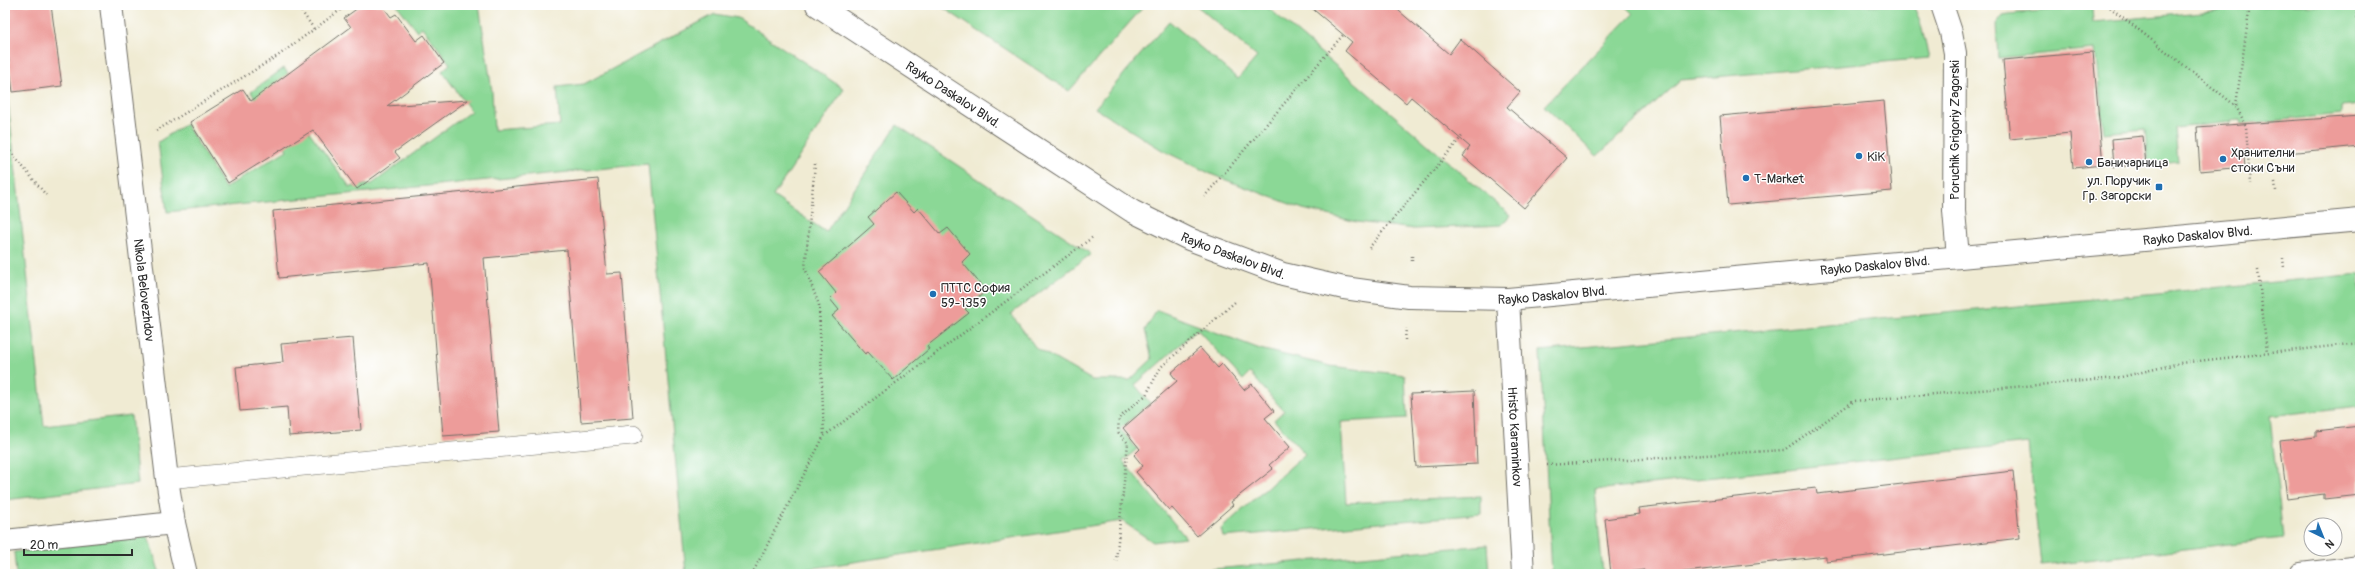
<svg xmlns="http://www.w3.org/2000/svg" width="2365" height="579" font-family="Pangolin,sans-serif">
	<style>
		.green { fill: #8bd896; stroke: #5b8260 }
		.building { fill: #ed9c9a }
		.lines { fill: none; stroke-linecap: round; stroke-linejoin: round }
		.service-casing { stroke: #706e66; stroke-width: 20 }
		.minor-casing { stroke: #706e66; stroke-width: 24 }
		.tertiary-casing { stroke: #706e66; stroke-width: 24 }
		.path { stroke: #706e66; stroke-width: 2.5; stroke-dasharray: 1 3; stroke-linecap: butt }
		.service { stroke: #fff; stroke-width: 19 }
		.minor { stroke: #fff; stroke-width: 22 }
		.tertiary { stroke: #fff; stroke-width: 22 }
		.poi-dot { fill: #1f6fb2; stroke: #fff; stroke-width: 1.5 }
		.labels { text-anchor: middle; stroke-width: 3; stroke-linejoin: round; paint-order: stroke }
		.street-label { font-size: 13px; fill: #2b2b2b; stroke: #fff }
		.poi-label { font-size: 13px; fill: #2b2b2b; stroke: #fff; text-anchor: start }
	</style>
	<rect width="100%" height="100%" fill="#fff"/>
	<filter id="ink" filterUnits="userSpaceOnUse"><feTurbulence type="fractalNoise" baseFrequency=".025" numOctaves="2"/><feDisplacementMap in="SourceGraphic" scale="8" xChannelSelector="R" yChannelSelector="G"/><feConvolveMatrix kernelMatrix="1 2 1 2 8 2 1 2 1" color-interpolation-filters="sRGB"/></filter>
	<filter id="wash" filterUnits="userSpaceOnUse"><feTurbulence type="fractalNoise" baseFrequency=".012" numOctaves="4" result="noise"/><feDisplacementMap in="SourceGraphic" scale="16" xChannelSelector="R" yChannelSelector="G"/><feGaussianBlur stdDeviation="0.9" result="paint"/><feColorMatrix in="noise" values="0 0 0 0 0 0 0 0 0 0 0 0 0 0 0 0 0 1.4 0 .05"/><feComposite in="paint" operator="in"/></filter>
	<g filter="url(#wash)">
		<rect width="100%" height="100%" fill="#f0ebd3"/>
		<!-- green -->
		<g class="green">
			<path d="M 397,5 L 479,5 L 492,91 L 494,130 L 560,125 L 557,87 L 584,84 L 715,14 L 738,18 L 844,89 L 773,196 L 826,232 L 897,125 L 1091,254 L 1011,314 L 1036,348 L 1092,380 L 1130,380 L 1152,359 L 1145,330 L 1157,310 L 1260,349 L 1330,366 L 1405,375 L 1407,418 L 1341,422 L 1346,503 L 1481,496 L 1481,514 L 1223,537 L 1221,529 L 1305,454 L 1274,420 L 1284,411 L 1250,373 L 1243,380 L 1197,329 L 1135,385 L 1150,403 L 1120,429 L 1137,449 L 1123,461 L 1186,538 L 1153,542 L 1122,521 L 775,574 L 686,574 L 648,164 L 167,212 L 158,142 L 186,124 L 225,188 L 287,150 L 251,92 L 284,68 L 302,92 L 296,114 L 350,187 L 372,184 L 471,111 L 442,71 L 450,64 L 422,27 L 417,31 Z"/>
			<path d="M 939,5 L 1145,5 L 1069,91 Z"/>
			<path d="M 1196,5 L 1265,5 L 1510,215 L 1502,225 L 1414,229 L 1357,222 L 1303,209 L 1213,175 L 1162,150 L 1095,108 L 1169,21 L 1238,79 L 1257,57 Z"/>
			<path d="M 1624,5 L 1913,5 L 1920,21 L 1929,58 L 1681,80 L 1597,156 L 1544,106 L 1633,14 Z"/>
			<path d="M 2280,5 L 2360,5 L 2360,105 L 2341,107 L 2341,114 L 2242,124 L 2241,119 L 2232,120 L 2232,122 L 2175,128 L 2178,162 L 2148,165 L 2145,129 L 2104,133 L 2095,49 L 1998,58 L 1996,24 L 2003,15 L 2009,14 L 2092,6 L 2093,22 Z"/>
			<path d="M 5,74 L 44,426 L 131,416 L 138,484 L 5,500 Z"/>
			<path d="M 2360,274 L 2360,406 L 2270,416 L 2283,538 L 2041,565 L 2028,443 L 1595,490 L 1603,574 L 1552,574 L 1540,351 Z"/>
			<path d="M 148,536 L 160,574 L 16,574 L 14,552 Z"/>
			<path d="M 1487,545 L 1489,574 L 1157,574 Z"/>
		</g>
		<g id="blocks">
			<!-- building -->
			<g class="building">
				<path d="M 5,5 L 51,5 L 62,86 L 13,92 L 5,31 Z"/>
				<path d="M 362,5 L 382,5 L 391,17 L 396,14 L 416,41 L 424,35 L 444,63 L 387,106 L 468,100 L 395,152 L 400,158 L 357,189 L 313,130 L 228,183 L 190,122 L 243,89 L 251,101 L 351,27 L 344,18 Z"/>
				<path d="M 1308,5 L 1392,5 L 1449,54 L 1460,39 L 1520,92 L 1507,107 L 1567,158 L 1524,208 L 1463,156 L 1470,147 L 1411,97 L 1406,103 L 1345,51 L 1352,42 Z"/>
				<path d="M 2093,52 L 2103,165 L 2073,168 L 2070,133 L 2010,139 L 2003,60 Z"/>
				<path d="M 1884,101 L 1892,191 L 1728,205 L 1720,116 Z"/>
				<path d="M 2360,116 L 2360,146 L 2244,157 L 2245,167 L 2200,171 L 2197,127 Z"/>
				<path d="M 2143,136 L 2146,164 L 2114,167 L 2112,139 Z"/>
				<path d="M 598,179 L 607,274 L 622,273 L 633,418 L 581,422 L 567,250 L 484,258 L 499,432 L 443,436 L 429,263 L 279,278 L 273,211 Z"/>
				<path d="M 896,192 L 914,212 L 918,208 L 940,234 L 948,228 L 970,254 L 962,262 L 986,291 L 965,309 L 969,313 L 927,346 L 929,349 L 893,380 L 868,352 L 865,354 L 832,316 L 839,310 L 830,299 L 836,293 L 819,272 L 874,224 L 868,217 Z"/>
				<path d="M 353,338 L 361,430 L 289,436 L 287,407 L 240,411 L 236,367 L 283,362 L 281,344 Z"/>
				<path d="M 1200,348 L 1218,368 L 1222,364 L 1244,390 L 1252,384 L 1274,411 L 1265,418 L 1290,447 L 1269,465 L 1273,469 L 1231,502 L 1233,505 L 1197,536 L 1172,508 L 1169,510 L 1136,472 L 1143,466 L 1134,455 L 1140,449 L 1123,428 L 1177,381 L 1171,373 Z"/>
				<path d="M 1474,391 L 1477,464 L 1416,467 L 1411,394 Z"/>
				<path d="M 2360,426 L 2360,495 L 2324,499 L 2324,494 L 2287,499 L 2280,441 L 2316,437 L 2316,431 Z"/>
				<path d="M 2013,471 L 2020,538 L 1826,561 L 1826,556 L 1667,574 L 1645,574 L 1644,570 L 1611,574 L 1605,519 L 1639,514 L 1638,508 L 1816,488 L 1817,494 Z"/>
			</g>
		</g>
	</g>
	<g filter="url(#ink)">
		<use href="#blocks" fill-opacity="0" stroke="#706e66" stroke-width="1"/>
		<g class="lines">
			<defs>
				<path id="service" d="M 167,479 L 633,435"/>
				<g id="minor">
					<path id="s1" d="M 111,5 L 167,479 L 174,523 L 186,574"/>
					<path d="M 1942,5 L 1951,32 L 1955,53 L 1954,211 L 1958,257"/>
					<path id="s2" d="M 1508,299 L 1523,574"/>
					<path d="M 5,541 L 174,523"/>
					<path d="M 2301,574 L 2360,567"/>
				</g>
				<g id="tertiary">
					<path id="s3" d="M 817,5 L 1132,211 L 1189,239 L 1283,274 L 1344,288 L 1409,297 L 1508,299 L 2360,220"/>
				</g>
			</defs>
			<!-- service casing -->
			<use href="#service" class="service-casing"/>
			<!-- minor casing -->
			<use href="#minor" class="minor-casing"/>
			<!-- tertiary casing -->
			<use href="#tertiary" class="tertiary-casing"/>
			<!-- path -->
			<g class="path">
				<path d="M 297,5 L 314,29"/>
				<path d="M 2107,5 L 2236,106 L 2246,126 L 2250,184"/>
				<path d="M 2356,5 L 2360,42"/>
				<path d="M 2236,105 L 2250,5"/>
				<path d="M 156,131 L 279,55 L 347,5"/>
				<path d="M 5,145 L 46,195"/>
				<path d="M 815,164 L 805,268 L 819,305 L 824,435"/>
				<path d="M 2275,182 L 2276,191"/>
				<path d="M 1204,197 L 1343,35"/>
				<path d="M 1369,248 L 1463,135"/>
				<path d="M 2283,258 L 2284,268"/>
				<path d="M 1412,261 L 1412,253"/>
				<path d="M 2258,270 L 2267,353"/>
				<path d="M 1405,340 L 1406,328"/>
				<path d="M 1547,465 L 1784,450 L 1854,401 L 2117,378 L 2180,363 L 2360,343"/>
				<path d="M 1116,561 L 1128,443 L 1118,432 L 1119,418 L 1146,395 L 1161,367 L 1235,302"/>
				<path d="M 752,574 L 824,436 L 1093,237"/>
			</g>
			<!-- service -->
			<use href="#service" class="service"/>
			<!-- minor -->
			<use href="#minor" class="minor"/>
			<!-- tertiary -->
			<use href="#tertiary" class="tertiary"/>
		</g>
	</g>
	<!-- markers -->
	<g class="poi-dot">
		<circle cx="1859" cy="156" r="4"/>
		<circle cx="2223" cy="159" r="4"/>
		<circle cx="2089" cy="162" r="4"/>
		<circle cx="1746" cy="178" r="4"/>
		<rect x="2155" y="183" width="8" height="8" rx="2"/>
		<circle cx="933" cy="294" r="4"/>
	</g>
	<g class="labels">
		<!-- street labels -->
		<g class="street-label">
			<text dy="5" stroke="none"><textPath href="#s3" startOffset="163">Rayko Daskalov Blvd.</textPath></text>
			<text transform="translate(1954 130) rotate(-90)" y="5">Poruchik Grigoriy Zagorski</text>
			<text dy="5" stroke="none"><textPath href="#s3" startOffset="1460">Rayko Daskalov Blvd.</textPath></text>
			<text dy="5" stroke="none"><textPath href="#s3" startOffset="487">Rayko Daskalov Blvd.</textPath></text>
			<text dy="5" stroke="none"><textPath href="#s3" startOffset="1136">Rayko Daskalov Blvd.</textPath></text>
			<text dy="5" stroke="none"><textPath href="#s1" startOffset="287">Nikola Belovezhdov</textPath></text>
			<text dy="5" stroke="none"><textPath href="#s3" startOffset="812">Rayko Daskalov Blvd.</textPath></text>
			<text dy="5" stroke="none"><textPath href="#s2" startOffset="138">Hristo Karaminkov</textPath></text>
		</g>
		<!-- poi labels -->
		<g class="poi-label">
			<text x="2231" y="157">Хранителни<tspan x="2231" dy="15">стоки Съни</tspan></text>
			<text x="1867" y="161">KiK</text>
			<text x="2097" y="167">Баничарница</text>
			<text x="1754" y="183">T-Market</text>
			<text x="2151" y="185" text-anchor="end">ул. Поручик<tspan x="2151" dy="15">Гр. Загорски</tspan></text>
			<text x="941" y="292">ПТТС София<tspan x="941" dy="15">59-1359</tspan></text>
		</g>
	</g>
	<!-- margin -->
	<rect width="2365" height="579" fill="none" stroke="#fff" stroke-width="20"/>
	<!-- north arrow -->
	<g transform="translate(2323 537) rotate(137)"><circle r="19" fill="#ffffff" stroke="#aaaaaa"/>
	<path d="M0-3L7 15L0 10L-7 15Z" fill="#1f6fb2"/>
	<text y="-6" font-size="11" font-weight="bold" text-anchor="middle" fill="#2b2b2b">N</text>
	</g>
	<!-- scale -->
	<path d="M24 549v6h108v-6" fill="none" stroke="#2b2b2b" stroke-width="2"/>
	<text x="30" y="549" font-size="12" fill="#2b2b2b" stroke="#ffffff" stroke-width="3" paint-order="stroke">20 m</text>
</svg>
